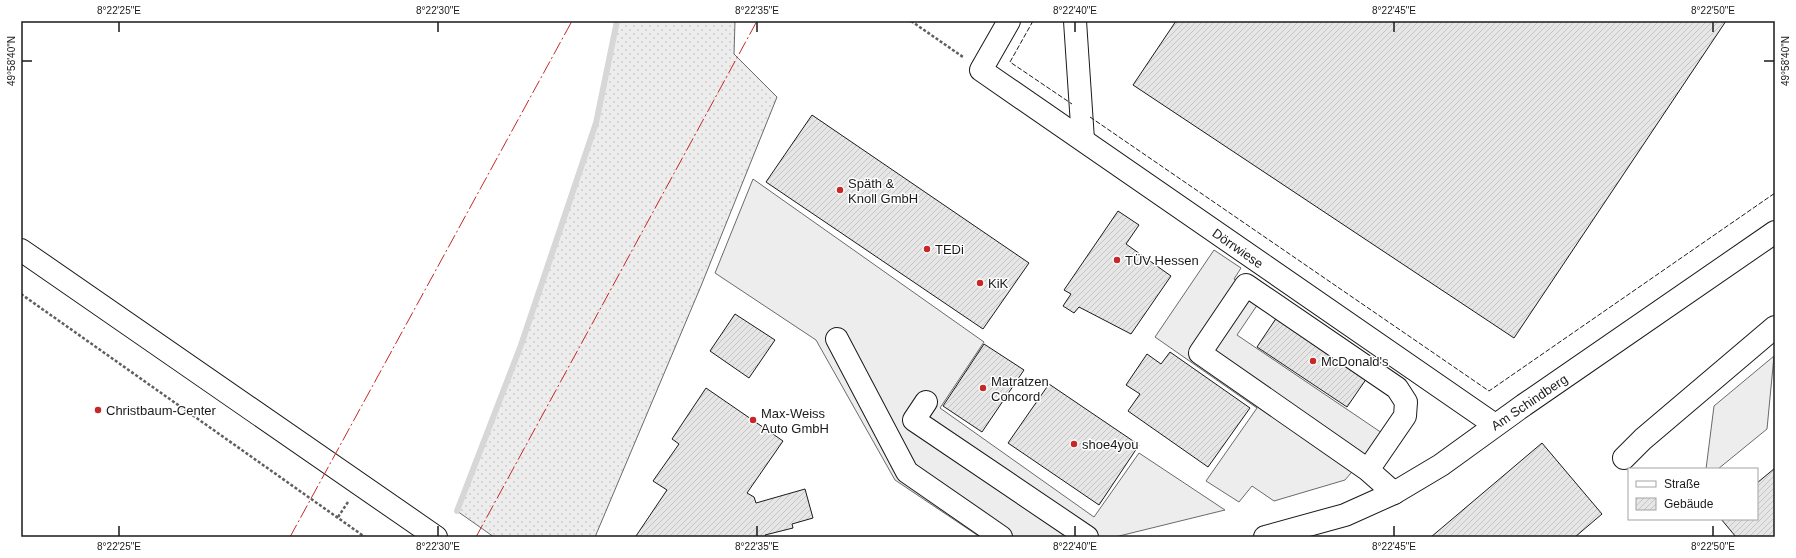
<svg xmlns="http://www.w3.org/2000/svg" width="1796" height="558" font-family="Arial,sans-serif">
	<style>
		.grass { fill: url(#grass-dots); stroke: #6a6a6a }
		.built { fill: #ededed; stroke: #6a6a6a }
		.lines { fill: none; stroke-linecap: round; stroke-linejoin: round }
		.stream { stroke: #d7d7d7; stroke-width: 6 }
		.building { fill: url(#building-hatch); stroke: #1a1a1a }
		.minor-casing { stroke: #1a1a1a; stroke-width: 24 }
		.major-casing { stroke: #1a1a1a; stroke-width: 24 }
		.path { stroke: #5f5f5f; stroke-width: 2.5; stroke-dasharray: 3 2; stroke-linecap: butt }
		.minor { stroke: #fff; stroke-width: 22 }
		.major { stroke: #fff; stroke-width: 22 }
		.fence { stroke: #1a1a1a; stroke-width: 1; stroke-dasharray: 5 2; stroke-linecap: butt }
		.power { stroke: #c62828; stroke-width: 1; stroke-dasharray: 14 3 2 3; stroke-linecap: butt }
		.ticks { fill: none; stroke: #1a1a1a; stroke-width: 1.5 }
		.poi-dot { fill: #c62828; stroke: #fff; stroke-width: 1.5 }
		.labels { text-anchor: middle; stroke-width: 3; stroke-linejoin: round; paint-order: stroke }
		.poi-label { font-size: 13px; fill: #1a1a1a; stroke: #fff; text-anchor: start }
		.street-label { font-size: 13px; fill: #1a1a1a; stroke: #fff }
		.neatline { fill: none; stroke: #1a1a1a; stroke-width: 1.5 }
		.ticks-label { font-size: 10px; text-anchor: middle; fill: #1a1a1a }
	</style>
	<defs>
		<pattern id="grass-dots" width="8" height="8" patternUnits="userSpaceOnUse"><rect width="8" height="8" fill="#ededed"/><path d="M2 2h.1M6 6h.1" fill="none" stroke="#cbcbcb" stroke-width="1.8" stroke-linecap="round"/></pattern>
		<pattern id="building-hatch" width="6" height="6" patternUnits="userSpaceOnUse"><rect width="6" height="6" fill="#e6e6e6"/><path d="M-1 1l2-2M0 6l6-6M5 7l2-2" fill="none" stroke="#c5c5c5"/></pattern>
	</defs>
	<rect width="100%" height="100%" fill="#fff"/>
	<!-- grass -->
	<path class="grass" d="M 617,21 L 735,21 L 734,54 L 777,97 L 701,286 L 595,537 L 494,537 L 457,511 L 521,345 L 596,123 Z"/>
	<!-- built -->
	<g class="built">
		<path d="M 753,179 L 984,342 L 940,408 L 1094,517 L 1139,453 L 1225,510 L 1115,537 L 980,537 L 895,480 L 816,340 L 715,273 Z"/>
		<path d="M 1214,250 L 1241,268 L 1234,279 L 1262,298 L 1237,335 L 1382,433 L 1368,453 L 1345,480 L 1274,501 L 1252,486 L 1239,502 L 1206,481 L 1257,408 L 1155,337 Z"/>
		<path d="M 1774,356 L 1767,429 L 1718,469 L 1706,469 L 1714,406 Z"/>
	</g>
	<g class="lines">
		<!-- stream -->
		<path class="stream" d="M 457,511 L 521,345 L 596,123 L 617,21"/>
	</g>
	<!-- building -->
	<g class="building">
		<path d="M 1176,21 L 1726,21 L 1514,338 L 1133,85 Z"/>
		<path d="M 812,115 L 1029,263 L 983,329 L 766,182 Z"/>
		<path d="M 1118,211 L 1139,225 L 1126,244 L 1171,276 L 1131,334 L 1079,307 L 1074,313 L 1063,306 L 1071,294 L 1064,290 Z"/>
		<path d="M 735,314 L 775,340 L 749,378 L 710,351 Z"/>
		<path d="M 1279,314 L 1369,375 L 1347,407 L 1257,347 Z"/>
		<path d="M 984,344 L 1024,370 L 982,432 L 943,406 Z"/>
		<path d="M 1170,352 L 1250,408 L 1208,467 L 1128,411 L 1140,394 L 1126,385 L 1147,354 L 1161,364 Z"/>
		<path d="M 1049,384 L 1139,445 L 1099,505 L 1008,443 Z"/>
		<path d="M 706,388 L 783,441 L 747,493 L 754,497 L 756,503 L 805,489 L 813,518 L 792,524 L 793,528 L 765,535 L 766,537 L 638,537 L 636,536 L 667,490 L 653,481 L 679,444 L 672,439 Z"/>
		<path d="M 1542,443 L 1602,514 L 1575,537 L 1431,537 Z"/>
		<path d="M 1775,468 L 1775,537 L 1736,537 L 1721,519 L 1757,519 L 1757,483 Z"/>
	</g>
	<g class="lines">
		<defs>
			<g id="minor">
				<path d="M 1009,21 L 981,70 L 1495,425"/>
				<path d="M 1075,21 L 1083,140"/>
				<path d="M 837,339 L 907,472 L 1001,537"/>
				<path d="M 926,402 L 914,420 L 1087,537"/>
				<path d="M 1624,458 L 1643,439 L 1775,327"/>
				<path d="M 1368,470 L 1405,416 L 1406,402 L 1397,388 L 1246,285 L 1200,353 L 1368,470 L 1394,493"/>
				<path d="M 1265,537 L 1345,515 L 1394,493 L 1441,465 L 1524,405 L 1775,232"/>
			</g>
			<path id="major" d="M 21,250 L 436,537"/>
		</defs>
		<!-- minor casing -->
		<use href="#minor" class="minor-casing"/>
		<!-- major casing -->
		<use href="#major" class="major-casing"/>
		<!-- path -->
		<g class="path">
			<path d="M 911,21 L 963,57"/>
			<path d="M 21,294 L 365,537"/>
			<path d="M 338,517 L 348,502"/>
		</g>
		<!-- minor -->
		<use href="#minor" class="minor"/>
		<!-- major -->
		<use href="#major" class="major"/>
		<!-- fence -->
		<g class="fence">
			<path d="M 1033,21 L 1010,62 L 1072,104"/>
			<path d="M 1090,117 L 1489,391 L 1775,193"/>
		</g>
		<!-- power -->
		<g class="power">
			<path d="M 290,537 L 572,21"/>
			<path d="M 476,537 L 757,21"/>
		</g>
	</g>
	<!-- ticks -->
	<path class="ticks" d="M 119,22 L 119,32M 438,22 L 438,32M 757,22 L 757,32M 1075,22 L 1075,32M 1394,22 L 1394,32M 1713,22 L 1713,32M 22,61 L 32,61M 1764,61 L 1774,61M 119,526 L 119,536M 438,526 L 438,536M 757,526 L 757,536M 1075,526 L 1075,536M 1394,526 L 1394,536M 1713,526 L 1713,536"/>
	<!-- markers -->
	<g class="poi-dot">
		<circle cx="840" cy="190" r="4"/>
		<circle cx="927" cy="249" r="4"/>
		<circle cx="1117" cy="260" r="4"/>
		<circle cx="980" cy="283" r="4"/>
		<circle cx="1313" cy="361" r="4"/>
		<circle cx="983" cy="388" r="4"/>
		<circle cx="98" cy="410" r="4"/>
		<circle cx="753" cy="420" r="4"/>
		<circle cx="1074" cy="444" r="4"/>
	</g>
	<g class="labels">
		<!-- poi labels -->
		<g class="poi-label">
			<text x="848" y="188">Späth &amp;<tspan x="848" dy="15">Knoll GmbH</tspan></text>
			<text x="935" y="254">TEDi</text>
			<text x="1125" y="265">TÜV Hessen</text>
			<text x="988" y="288">KiK</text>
			<text x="1321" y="366">McDonald's</text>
			<text x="991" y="386">Matratzen<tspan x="991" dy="15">Concord</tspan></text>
			<text x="106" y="415">Christbaum-Center</text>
			<text x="761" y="418">Max-Weiss<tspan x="761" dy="15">Auto GmbH</tspan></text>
			<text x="1082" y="449">shoe4you</text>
		</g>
		<!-- street labels -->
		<g class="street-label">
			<text transform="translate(1238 248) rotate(35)" y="5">Dörrwiese</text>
			<text transform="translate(1529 402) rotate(-34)" y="5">Am Schindberg</text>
		</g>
	</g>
	<!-- border -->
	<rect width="1796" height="558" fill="none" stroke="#ffffff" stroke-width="44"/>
	<!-- legend -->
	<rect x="1628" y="468" width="130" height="52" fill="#ffffff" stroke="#a3a3a3"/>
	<rect x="1636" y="481" width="20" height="6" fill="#ffffff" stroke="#a3a3a3"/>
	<text x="1664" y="488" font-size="12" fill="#1a1a1a">Straße</text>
	<rect x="1636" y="498" width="20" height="12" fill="url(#building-hatch)" stroke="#a3a3a3"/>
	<text x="1664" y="508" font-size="12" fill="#1a1a1a">Gebäude</text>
	<rect x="22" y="22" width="1752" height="514" class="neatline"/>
	<g class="ticks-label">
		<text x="119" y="14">8°22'25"E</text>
		<text x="438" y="14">8°22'30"E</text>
		<text x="757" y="14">8°22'35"E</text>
		<text x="1075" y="14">8°22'40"E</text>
		<text x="1394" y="14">8°22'45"E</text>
		<text x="1713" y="14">8°22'50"E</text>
		<text transform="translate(11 61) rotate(-90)" y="4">49°58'40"N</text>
		<text transform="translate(1785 61) rotate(-90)" y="4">49°58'40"N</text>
		<text x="119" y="550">8°22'25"E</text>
		<text x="438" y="550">8°22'30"E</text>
		<text x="757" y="550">8°22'35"E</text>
		<text x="1075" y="550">8°22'40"E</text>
		<text x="1394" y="550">8°22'45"E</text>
		<text x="1713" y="550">8°22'50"E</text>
	</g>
</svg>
